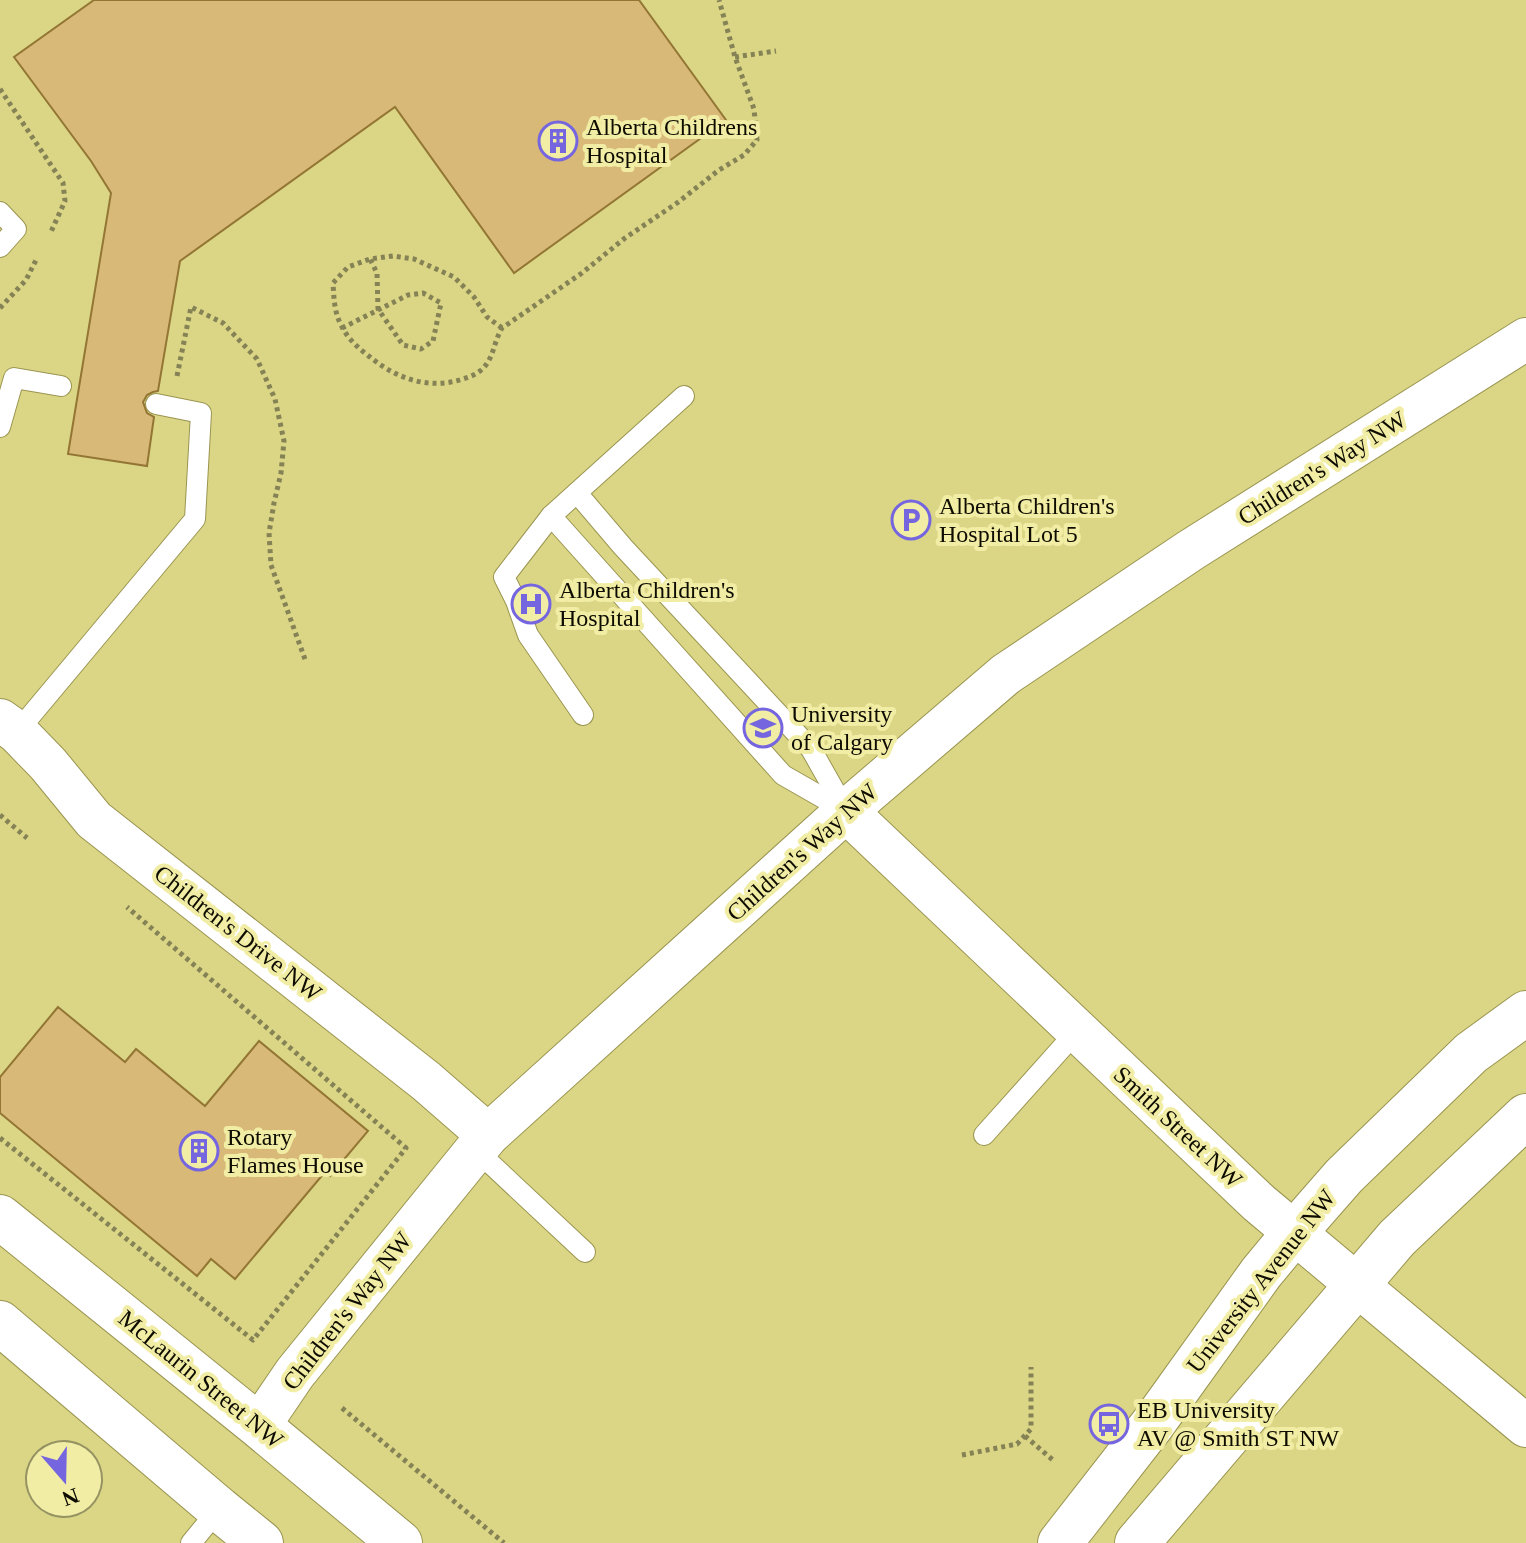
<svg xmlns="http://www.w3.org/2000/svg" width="1526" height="1543" font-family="'Times New Roman',serif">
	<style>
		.built { fill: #dbd686; fill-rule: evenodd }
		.building { fill: #d8b977; stroke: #937634; stroke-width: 2 }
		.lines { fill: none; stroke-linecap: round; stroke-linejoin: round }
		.service-casing { stroke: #9a9550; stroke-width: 22 }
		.minor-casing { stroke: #9a9550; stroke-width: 44 }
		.tertiary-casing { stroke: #9a9550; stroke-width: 46 }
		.path { stroke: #858255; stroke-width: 5; stroke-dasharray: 4 4; stroke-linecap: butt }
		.service { stroke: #fff; stroke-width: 20 }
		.minor { stroke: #fff; stroke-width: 42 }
		.tertiary { stroke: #fff; stroke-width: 44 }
		.labels { text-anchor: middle; stroke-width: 8; stroke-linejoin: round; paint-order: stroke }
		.poi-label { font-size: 24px; fill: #0e0c00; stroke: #f1eda5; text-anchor: start }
		.street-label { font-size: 24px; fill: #0e0c00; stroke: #f1eda5 }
	</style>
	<rect width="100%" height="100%" fill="#e4e099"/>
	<!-- built -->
	<path class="built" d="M 0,0 L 1526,0 L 1526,1543 L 0,1543 ZM 40,1455 L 88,1455 L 88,1503 L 40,1503 Z"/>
	<!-- building -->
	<g class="building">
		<path d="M 94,0 L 639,0 L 726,120 L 514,273 L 395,107 L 180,261 L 158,391 L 153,392 L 147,395 L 143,402 L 147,413 L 154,417 L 147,466 L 68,454 L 111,193 L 91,161 L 14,57 Z"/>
		<path d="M 58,1007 L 125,1062 L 136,1049 L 205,1106 L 259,1041 L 368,1131 L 330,1176 L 325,1172 L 235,1279 L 211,1259 L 197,1276 L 0,1113 L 0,1077 Z"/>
	</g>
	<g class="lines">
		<defs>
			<g id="service">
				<path d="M 0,212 L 16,229 L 0,247"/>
				<path d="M 0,427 L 14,378 L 61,386"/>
				<path d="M 577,493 L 623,547 L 811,749 L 846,811"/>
				<path d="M 551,516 L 783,775 L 846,811"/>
				<path d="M 583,715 L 528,635 L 516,601 L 504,577 L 551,516 L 684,396"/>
				<path d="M 17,732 L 195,519 L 201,413 L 156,404"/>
				<path d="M 984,1135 L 1077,1031"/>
				<path d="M 476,1150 L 585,1252"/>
				<path d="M 191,1543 L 219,1509"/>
			</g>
			<g id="minor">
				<path d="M 0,720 L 17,732 L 48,764 L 94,820 L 426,1081 L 488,1135"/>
				<path d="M 846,811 L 1259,1203 L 1526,1426"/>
				<path d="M 259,1426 L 295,1373 L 488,1135 L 846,811 L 909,757 L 1006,674 L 1191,550 L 1526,339"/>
			</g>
			<g id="tertiary">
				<path d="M 0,1217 L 259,1426 L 400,1543"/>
				<path d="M 0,1323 L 219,1509 L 261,1543"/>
				<path d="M 1060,1543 L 1152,1425 L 1261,1273 L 1295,1232 L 1344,1176 L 1471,1053 L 1526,1013"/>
				<path d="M 1137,1543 L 1397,1238 L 1526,1116"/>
			</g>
		</defs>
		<!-- service casing -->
		<use href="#service" class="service-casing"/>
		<!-- minor casing -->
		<use href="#minor" class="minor-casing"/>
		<!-- tertiary casing -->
		<use href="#tertiary" class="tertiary-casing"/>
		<!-- path -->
		<g class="path">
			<path d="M 735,57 L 776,51"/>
			<path d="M 0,89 L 63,183 L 65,201 L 50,234"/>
			<path d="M 0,308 L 26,280 L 36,260"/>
			<path d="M 342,328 L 408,295 L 423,293 L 441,303 L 433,341 L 421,349 L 403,345 L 378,309 L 377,273 L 370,259"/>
			<path d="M 502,328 L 487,317 L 474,297 L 454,277 L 414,259 L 393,256 L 370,259 L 348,267 L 333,283 C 334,298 334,311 341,325 C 347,338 359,349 370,357 C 397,379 429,390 463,379 C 469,377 475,375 480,371 C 494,360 493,343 502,328 L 582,273 L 625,238 L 677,203 L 719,170 L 744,155 L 757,140 L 754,109 L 735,57 L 719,0"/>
			<path d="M 177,376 L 191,307 L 223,323 L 257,359 L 275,399 L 284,441 L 281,473 L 274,503 L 269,533 L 271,565 L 306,662"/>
			<path d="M 0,815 L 27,838"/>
			<path d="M 0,1138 L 253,1340 L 406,1148 L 127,907"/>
			<path d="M 342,1408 L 504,1543"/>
			<path d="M 1025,1436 L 1054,1461"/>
			<path d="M 962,1455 L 1017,1444 L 1031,1429 L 1031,1367"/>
		</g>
		<!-- service -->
		<use href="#service" class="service"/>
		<!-- minor -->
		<use href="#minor" class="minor"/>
		<!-- tertiary -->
		<use href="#tertiary" class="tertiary"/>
	</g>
	<!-- icons -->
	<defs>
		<symbol id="building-ring" viewBox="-11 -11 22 22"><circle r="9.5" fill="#f1eda5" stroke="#7565df" stroke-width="1.5"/><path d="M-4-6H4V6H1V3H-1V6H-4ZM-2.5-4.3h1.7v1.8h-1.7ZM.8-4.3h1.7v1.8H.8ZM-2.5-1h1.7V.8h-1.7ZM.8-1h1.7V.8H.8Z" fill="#7565df"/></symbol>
		<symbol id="parking-ring" viewBox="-11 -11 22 22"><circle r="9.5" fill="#f1eda5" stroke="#7565df" stroke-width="1.5"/><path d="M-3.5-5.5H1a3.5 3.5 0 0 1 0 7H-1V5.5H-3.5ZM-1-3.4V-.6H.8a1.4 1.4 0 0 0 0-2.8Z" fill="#7565df"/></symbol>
		<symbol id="hospital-ring" viewBox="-11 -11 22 22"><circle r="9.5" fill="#f1eda5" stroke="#7565df" stroke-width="1.5"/><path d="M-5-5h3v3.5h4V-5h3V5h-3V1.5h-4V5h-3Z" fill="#7565df"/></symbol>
		<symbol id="university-ring" viewBox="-11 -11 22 22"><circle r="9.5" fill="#f1eda5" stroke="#7565df" stroke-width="1.5"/><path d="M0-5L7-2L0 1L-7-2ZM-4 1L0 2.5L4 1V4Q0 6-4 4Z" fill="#7565df"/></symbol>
		<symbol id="bus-ring" viewBox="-11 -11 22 22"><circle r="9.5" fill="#f1eda5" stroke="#7565df" stroke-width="1.5"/><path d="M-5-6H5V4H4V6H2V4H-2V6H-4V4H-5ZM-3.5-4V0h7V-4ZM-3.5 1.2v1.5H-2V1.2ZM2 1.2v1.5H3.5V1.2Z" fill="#7565df"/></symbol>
	</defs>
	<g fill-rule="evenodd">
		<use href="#building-ring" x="536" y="119" width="44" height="44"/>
		<use href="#parking-ring" x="889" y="498" width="44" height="44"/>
		<use href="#hospital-ring" x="509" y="582" width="44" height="44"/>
		<use href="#university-ring" x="741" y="706" width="44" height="44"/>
		<use href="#building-ring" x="177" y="1129" width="44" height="44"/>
		<use href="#bus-ring" x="1087" y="1402" width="44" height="44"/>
	</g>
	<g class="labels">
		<!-- poi labels -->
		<g class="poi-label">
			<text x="586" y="135">Alberta Childrens<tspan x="586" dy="28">Hospital</tspan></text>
			<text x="939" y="514">Alberta Children's<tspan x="939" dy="28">Hospital Lot 5</tspan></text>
			<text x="559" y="598">Alberta Children's<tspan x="559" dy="28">Hospital</tspan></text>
			<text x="791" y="722">University<tspan x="791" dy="28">of Calgary</tspan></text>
			<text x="227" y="1145">Rotary<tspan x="227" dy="28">Flames House</tspan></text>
			<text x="1137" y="1418">EB University<tspan x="1137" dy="28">AV @ Smith ST NW</tspan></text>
		</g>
		<!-- street labels -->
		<g class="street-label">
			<text transform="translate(1322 468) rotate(-32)" y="8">Children's Way NW</text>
			<text transform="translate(802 852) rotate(-42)" y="8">Children's Way NW</text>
			<text transform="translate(238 933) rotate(38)" y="8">Children's Drive NW</text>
			<text transform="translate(1178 1127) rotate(43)" y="8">Smith Street NW</text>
			<text transform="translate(1261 1281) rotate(-52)" y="8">University Avenue NW</text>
			<text transform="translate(347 1311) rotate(-52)" y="8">Children's Way NW</text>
			<text transform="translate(201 1379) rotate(39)" y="8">McLaurin Street NW</text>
		</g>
	</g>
	<!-- north arrow -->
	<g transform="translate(64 1479) rotate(160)"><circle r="38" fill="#f1eda5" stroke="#969363" stroke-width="2"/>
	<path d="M0-6L14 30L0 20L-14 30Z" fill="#7565df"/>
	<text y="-12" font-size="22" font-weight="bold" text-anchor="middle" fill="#0e0c00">N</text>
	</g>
</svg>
